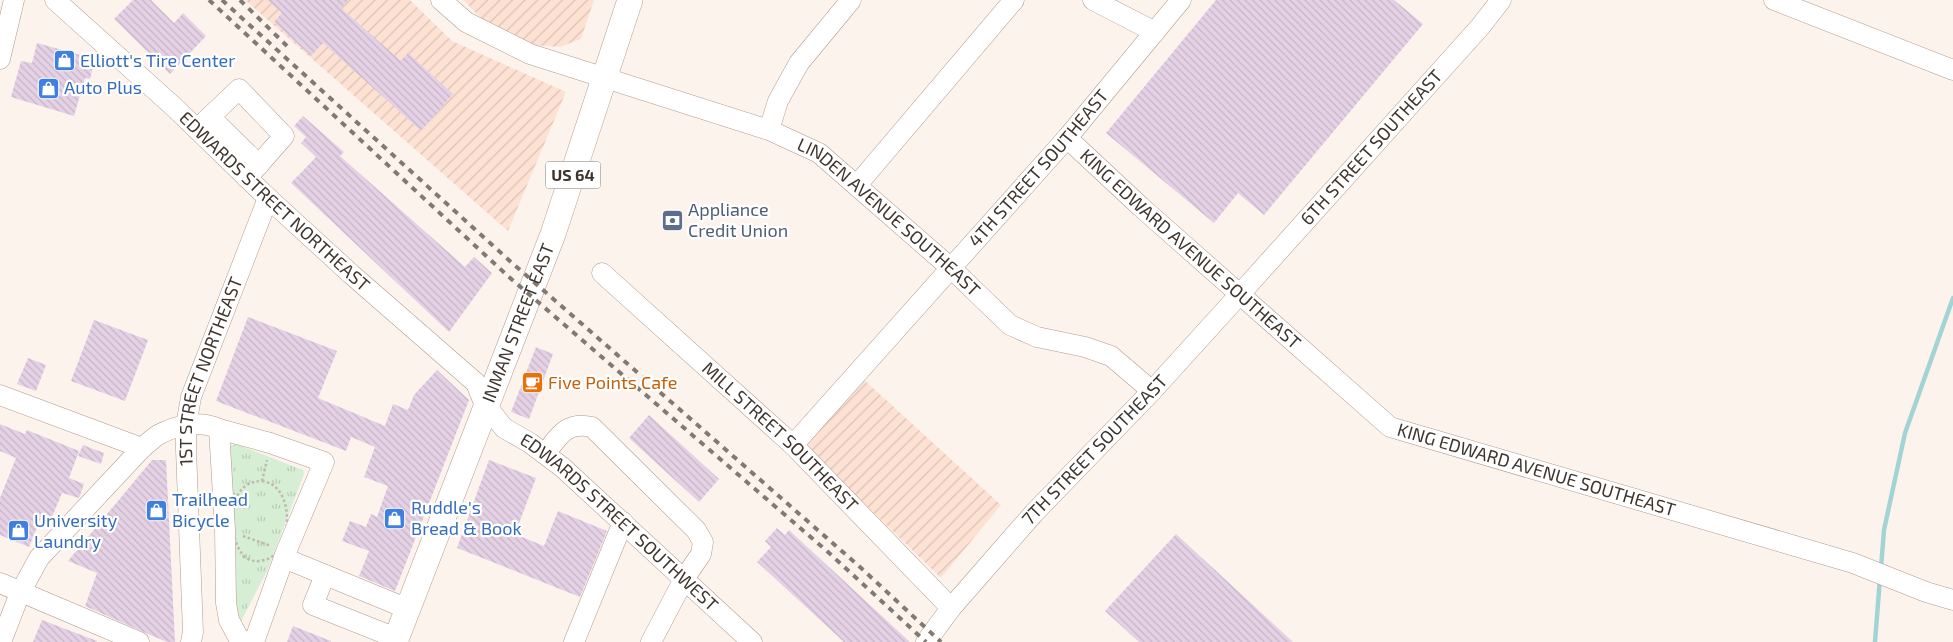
<svg xmlns="http://www.w3.org/2000/svg" width="1953" height="642" font-family="'Exo 2',sans-serif">
	<style>
		.industrial { fill: url(#industrial-furrows) }
		.park { fill: url(#park-tufts) }
		.lines { fill: none; stroke-linecap: round; stroke-linejoin: round }
		.stream { stroke: #a4d3d6; stroke-width: 4.5 }
		.building { fill: url(#building-back-hatch) }
		.minor-casing { stroke: #b29a8d; stroke-width: 21 }
		.major-casing { stroke: #b29a8d; stroke-width: 26 }
		.path { stroke: #c1b7b1; stroke-width: 2.5; stroke-dasharray: 2.5 2.5; stroke-linecap: butt }
		.minor { stroke: #fff; stroke-width: 20 }
		.major { stroke: #fff; stroke-width: 25 }
		.rail { stroke: #837973; stroke-width: 4; stroke-dasharray: 6 6; stroke-linecap: butt }
		.labels { text-anchor: middle; stroke-width: 4.5; stroke-linejoin: round; paint-order: stroke }
		.shield { fill: #fff; stroke: #79726d; stroke-width: 1 }
		.shield-label { font-size: 16px; font-weight: bold; fill: #3f352f }
		.shop-label { font-size: 18px; fill: #366cbe; stroke: #fff; text-anchor: start }
		.street-label { font-size: 18px; fill: #3f352f; stroke: #fff }
		.service-label { font-size: 18px; fill: #4e5e75; stroke: #fff; text-anchor: start }
		.food-label { font-size: 18px; fill: #c56008; stroke: #fff; text-anchor: start }
	</style>
	<defs>
		<pattern id="industrial-furrows" width="10" height="10" patternUnits="userSpaceOnUse" patternTransform="scale(1.25)"><rect width="10" height="10" fill="#fde2d4"/><path d="M-1 1l2-2M0 10L10 0M9 11l2-2" fill="none" stroke="#dac2b6"/></pattern>
		<pattern id="park-tufts" width="24" height="20" patternUnits="userSpaceOnUse" patternTransform="scale(1.25)"><rect width="24" height="20" fill="#d6eed3"/><path d="M3 7l-1-3M5 7V3M7 7l1-3M15 17l-1-3M17 17v-4M19 17l1-3" fill="none" stroke="#b9cdb5"/></pattern>
		<pattern id="building-back-hatch" width="6" height="6" patternUnits="userSpaceOnUse" patternTransform="scale(1.25)"><rect width="6" height="6" fill="#e5d1e5"/><path d="M-1 5l2 2M0 0l6 6M5-1l2 2" fill="none" stroke="#c6b4c5"/></pattern>
	</defs>
	<rect width="100%" height="100%" fill="#fdf3ed"/>
	<!-- industrial -->
	<g class="industrial">
		<path d="M 245,0 L 410,0 L 452,41 L 566,92 L 508,231 Z"/>
		<path d="M 463,0 L 594,0 L 581,39 L 560,47 L 506,43 Z"/>
		<path d="M 862,378 L 1001,505 L 941,578 L 805,446 Z"/>
	</g>
	<!-- park -->
	<path class="park" d="M 236,444 L 303,470 L 304,474 L 267,571 L 239,625 L 236,625 L 228,450 L 231,446 Z"/>
	<g class="lines">
		<!-- stream -->
		<g class="stream">
			<path d="M 1881,568 L 1884,530 L 1905,433 L 1953,298"/>
			<path d="M 1875,642 L 1880,578"/>
		</g>
	</g>
	<!-- building -->
	<g class="building">
		<path d="M 133,0 L 151,0 L 174,23 L 183,13 L 206,36 L 170,74 L 114,19 Z"/>
		<path d="M 267,0 L 348,0 L 341,8 L 401,61 L 408,53 L 453,94 L 421,131 L 323,43 L 311,56 L 274,22 L 282,13 Z"/>
		<path d="M 1216,0 L 1394,0 L 1423,24 L 1264,215 L 1238,193 L 1214,223 L 1106,133 Z"/>
		<path d="M 37,43 L 95,59 L 90,79 L 85,78 L 74,116 L 11,97 L 21,61 L 32,63 Z"/>
		<path d="M 303,116 L 344,152 L 340,156 L 465,267 L 474,257 L 492,273 L 449,332 L 291,183 L 316,157 L 301,143 L 306,137 L 294,126 Z"/>
		<path d="M 248,317 L 337,351 L 318,398 L 385,426 L 393,404 L 408,410 L 414,395 L 437,370 L 469,400 L 395,591 L 359,576 L 369,551 L 342,541 L 350,521 L 366,527 L 371,514 L 377,517 L 388,486 L 364,477 L 375,447 L 351,437 L 346,451 L 216,401 Z"/>
		<path d="M 94,320 L 148,340 L 125,401 L 71,381 Z"/>
		<path d="M 536,347 L 553,354 L 529,419 L 511,412 Z"/>
		<path d="M 28,358 L 46,365 L 36,391 L 17,384 Z"/>
		<path d="M 649,415 L 719,479 L 699,502 L 629,438 Z"/>
		<path d="M 0,424 L 25,434 L 27,430 L 79,451 L 69,478 L 84,484 L 79,498 L 62,493 L 52,517 L 43,513 L 29,547 L 0,535 L 0,498 L 16,458 L 0,451 Z"/>
		<path d="M 83,445 L 104,453 L 101,464 L 78,456 Z"/>
		<path d="M 152,460 L 166,460 L 175,642 L 167,642 L 148,634 L 85,606 L 97,573 L 68,561 Z"/>
		<path d="M 489,460 L 536,478 L 515,534 L 544,546 L 558,511 L 607,531 L 580,597 L 457,548 Z"/>
		<path d="M 777,528 L 785,535 L 789,530 L 910,642 L 844,642 L 757,562 L 771,547 L 765,541 Z"/>
		<path d="M 1176,534 L 1293,642 L 1139,642 L 1105,611 Z"/>
		<path d="M 42,620 L 97,641 L 97,642 L 33,642 Z"/>
		<path d="M 293,626 L 331,641 L 331,642 L 287,642 Z"/>
	</g>
	<g class="lines">
		<defs>
			<g id="minor">
				<path id="s1" d="M 55,0 L 174,107 L 268,198 L 351,274 L 476,383 L 484,403 L 504,428 L 530,443 L 562,467 L 752,642"/>
				<path id="s2" d="M 441,0 L 466,22 L 530,54 L 769,130 L 819,153 L 952,269 L 1010,325 L 1037,337 L 1085,347 L 1111,356 L 1152,391"/>
				<path d="M 1093,0 L 1155,32"/>
				<path d="M 1774,0 L 1953,70"/>
				<path d="M 0,59 L 14,0"/>
				<path d="M 210,117 L 259,165"/>
				<path d="M 197,129 L 239,89 L 284,136 L 247,178"/>
				<path d="M 769,130 L 778,101 L 799,63 L 851,0"/>
				<path id="s3" d="M 1067,138 L 1141,207 L 1390,427 L 1853,563 L 1926,592 L 1953,600"/>
				<path d="M 857,185 L 1014,0"/>
				<path id="s4" d="M 602,273 L 793,445 L 951,608"/>
				<path d="M 0,395 L 142,448"/>
				<path id="s5" d="M 793,445 L 1067,138 L 1181,0"/>
				<path d="M 545,454 C 559,436 566,421 592,427 L 696,530 L 703,542 L 701,554 L 684,579 L 651,642"/>
				<path d="M 284,558 L 408,609"/>
				<path d="M 325,575 L 313,605 L 396,638"/>
				<path d="M 0,583 L 139,642"/>
				<path d="M 1,642 L 20,593 L 39,558 L 142,448 C 147,444 152,439 158,435 C 176,425 201,420 219,429"/>
				<path id="s6" d="M 191,642 L 193,632 L 186,449 L 186,426 L 191,397 L 268,198"/>
				<path d="M 244,642 L 238,637 L 229,620 L 226,603 L 225,529 L 219,429 L 270,443 L 324,462 L 286,552 L 254,642"/>
				<path d="M 574,642 L 623,522"/>
				<path id="s7" d="M 926,642 L 951,608 L 1034,513 L 1152,391 L 1240,294 L 1480,27 L 1501,0"/>
			</g>
			<g id="major">
				<path id="s8" d="M 395,642 L 553,234 L 630,0"/>
			</g>
		</defs>
		<!-- minor casing -->
		<use href="#minor" class="minor-casing"/>
		<!-- major casing -->
		<use href="#major" class="major-casing"/>
		<!-- path -->
		<g class="path">
			<path d="M 262,481 C 293,485 293,538 274,555 C 270,559 265,560 260,561 C 239,564 233,537 233,522 C 232,502 239,481 262,481 Z"/>
			<path d="M 262,481 L 267,460"/>
			<path d="M 243,536 L 271,546"/>
		</g>
		<!-- minor -->
		<use href="#minor" class="minor"/>
		<!-- major -->
		<use href="#major" class="major"/>
		<!-- rail -->
		<g class="rail">
			<path d="M 209,0 L 509,277 L 828,552 L 926,642"/>
			<path d="M 222,0 L 511,262 L 860,567 L 941,642"/>
			<path d="M 240,0 L 287,46"/>
		</g>
	</g>
	<!-- icons -->
	<defs>
		<symbol id="shop-square" viewBox="-11 -11 22 22"><rect x="-9" y="-9" width="18" height="18" rx="4" fill="#3f7fe0" stroke="#fff"/><path d="M-5-2.5h2.3a2.7 3.5 0 0 1 5.4 0H5L5.5 6h-11ZM-1.5-2.5h3a1.5 2.3 0 0 0-3 0Z" fill="#fff"/></symbol>
		<symbol id="bank-square" viewBox="-11 -11 22 22"><rect x="-9" y="-9" width="18" height="18" rx="4" fill="#5c6f8a" stroke="#fff"/><path d="M-6-4H6V4H-6ZM0-2.3a2.3 2.3 0 1 0 0 4.6a2.3 2.3 0 1 0 0-4.6Z" fill="#fff"/></symbol>
		<symbol id="cafe-square" viewBox="-11 -11 22 22"><rect x="-9" y="-9" width="18" height="18" rx="4" fill="#e8710a" stroke="#fff"/><path d="M-5.5-4.5H6V0H3Q3 3.5 0 3.5H-2.5Q-5.5 3.5-5.5 0ZM3-3.2v2h1.7v-2ZM-6 4.5H4V6H-6Z" fill="#fff"/></symbol>
	</defs>
	<g fill-rule="evenodd">
		<use href="#shop-square" x="52" y="48" width="25" height="25"/>
		<use href="#shop-square" x="36" y="76" width="25" height="25"/>
		<use href="#bank-square" x="660" y="208" width="25" height="25"/>
		<use href="#cafe-square" x="520" y="370" width="25" height="25"/>
		<use href="#shop-square" x="144" y="498" width="25" height="25"/>
		<use href="#shop-square" x="382" y="506" width="25" height="25"/>
		<use href="#shop-square" x="6" y="518" width="25" height="25"/>
	</g>
	<g class="labels">
		<!-- shield labels -->
		<rect class="shield" x="545.5" y="161.5" width="55" height="27" rx="4"/>
		<g class="shield-label">
			<text x="573" y="181">US 64</text>
		</g>
		<!-- shop labels -->
		<g class="shop-label">
			<text x="80" y="67">Elliott's Tire Center</text>
			<text x="64" y="94">Auto Plus</text>
			<text x="172" y="506">Trailhead<tspan x="172" dy="21">Bicycle</tspan></text>
			<text x="411" y="514">Ruddle's<tspan x="411" dy="21">Bread &amp; Book</tspan></text>
			<text x="34" y="527">University<tspan x="34" dy="21">Laundry</tspan></text>
		</g>
		<!-- street labels -->
		<g class="street-label">
			<text dy="6" stroke="none"><textPath href="#s7" startOffset="666">6TH STREET SOUTHEAST</textPath></text>
			<text dy="6" stroke="none"><textPath href="#s5" startOffset="370">4TH STREET SOUTHEAST</textPath></text>
			<text dy="6" stroke="none"><textPath href="#s1" startOffset="298">EDWARDS STREET NORTHEAST</textPath></text>
			<text dy="6" stroke="none"><textPath href="#s2" startOffset="505">LINDEN AVENUE SOUTHEAST</textPath></text>
			<text dy="6" stroke="none"><textPath href="#s3" startOffset="166">KING EDWARD AVENUE SOUTHEAST</textPath></text>
			<text dy="6" stroke="none"><textPath href="#s8" startOffset="342">INMAN STREET EAST</textPath></text>
			<text dy="6" stroke="none"><textPath href="#s6" startOffset="275">1ST STREET NORTHEAST</textPath></text>
			<text dy="6" stroke="none"><textPath href="#s4" startOffset="242">MILL STREET SOUTHEAST</textPath></text>
			<text dy="6" stroke="none"><textPath href="#s7" startOffset="256">7TH STREET SOUTHEAST</textPath></text>
			<text dy="6" stroke="none"><textPath href="#s3" startOffset="586">KING EDWARD AVENUE SOUTHEAST</textPath></text>
			<text dy="6" stroke="none"><textPath href="#s1" startOffset="772">EDWARDS STREET SOUTHWEST</textPath></text>
		</g>
		<!-- service labels -->
		<g class="service-label">
			<text x="688" y="216">Appliance<tspan x="688" dy="21">Credit Union</tspan></text>
		</g>
		<!-- food labels -->
		<g class="food-label">
			<text x="548" y="389">Five Points Cafe</text>
		</g>
	</g>
</svg>
